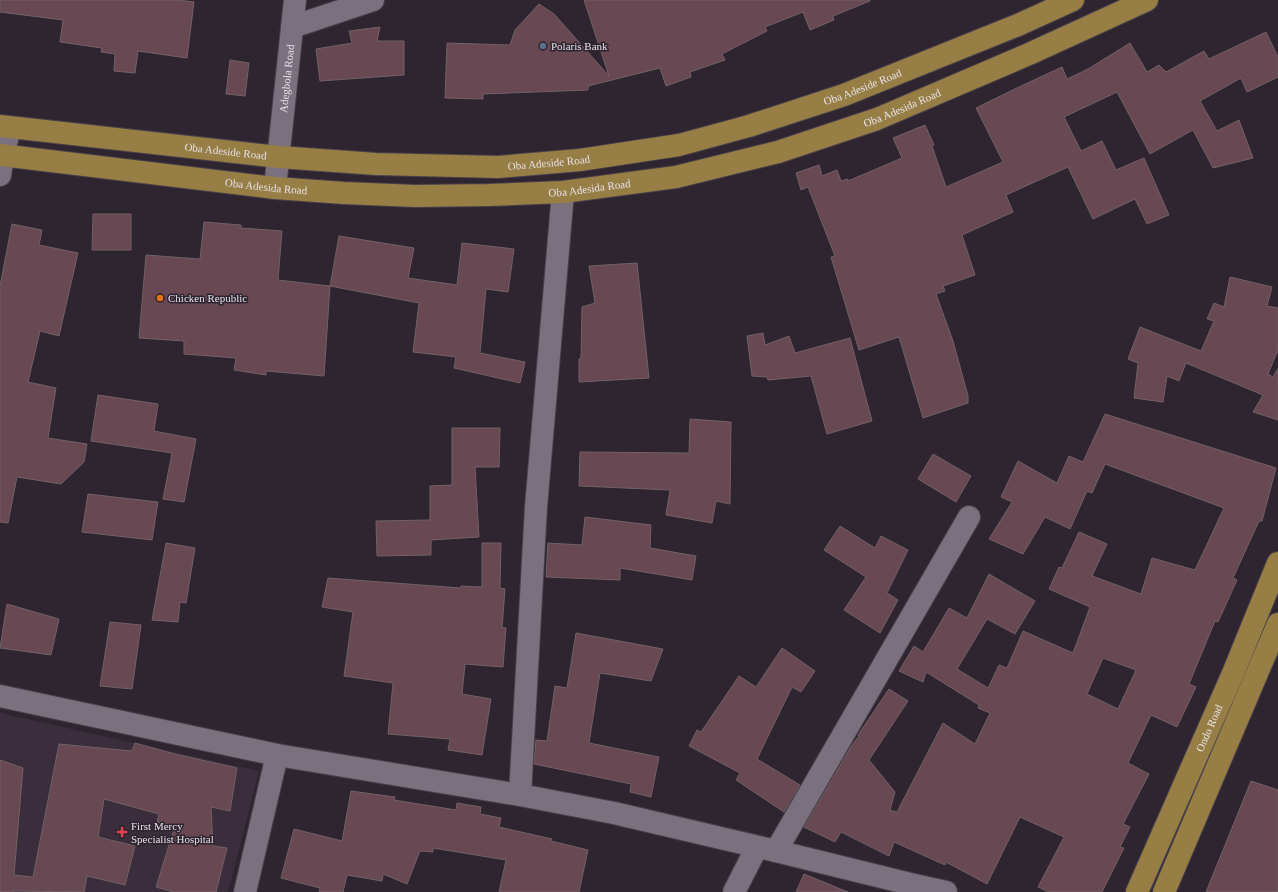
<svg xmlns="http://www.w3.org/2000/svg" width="1278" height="892" font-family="Georgia,serif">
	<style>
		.built { fill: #3a2e3d }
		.building { fill: #674853; stroke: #726166; fill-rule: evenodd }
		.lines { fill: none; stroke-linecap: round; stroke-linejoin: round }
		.minor-casing { stroke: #48404a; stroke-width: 24 }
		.major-casing { stroke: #48404a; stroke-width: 24 }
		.minor { stroke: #7b707d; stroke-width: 22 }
		.major { stroke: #977e44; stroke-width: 22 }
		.service-dot { fill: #5c6f8a; stroke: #2e2530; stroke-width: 1.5 }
		.food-dot { fill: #e8710a; stroke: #2e2530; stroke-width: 1.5 }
		.health-dot { fill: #e0444e; stroke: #2e2530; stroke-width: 1.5 }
		.labels { text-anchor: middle; stroke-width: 3; stroke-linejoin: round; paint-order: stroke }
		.poi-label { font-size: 11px; fill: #e6e0e8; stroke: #2e2530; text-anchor: start }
		.street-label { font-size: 11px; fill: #e6e0e8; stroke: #2e2530 }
	</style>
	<rect width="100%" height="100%" fill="#2e2530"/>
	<!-- built -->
	<path class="built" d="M 0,713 L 259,771 L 228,892 L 0,892 Z"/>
	<!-- building -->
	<g class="building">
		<path d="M 0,0 L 178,0 L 194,2 L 187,58 L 138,51 L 135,73 L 114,71 L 115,54 L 101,52 L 102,48 L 60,42 L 63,20 L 0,12 Z"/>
		<path d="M 584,0 L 870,0 L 870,1 L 833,16 L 834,20 L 810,30 L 803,12 L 765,27 L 767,31 L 722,54 L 725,60 L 690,72 L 691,77 L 666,86 L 660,68 L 588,86 L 588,90 L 483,94 L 483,99 L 445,98 L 447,43 L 510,45 L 515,30 L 539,4 L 554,14 L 609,76 Z"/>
		<path d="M 380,27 L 377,41 L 404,41 L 404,75 L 320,81 L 316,49 L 352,43 L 349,31 Z"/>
		<path d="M 1266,32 L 1278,57 L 1278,77 L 1247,92 L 1241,78 L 1200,101 L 1217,131 L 1239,120 L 1253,158 L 1213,168 L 1193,130 L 1150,154 L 1117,92 L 1064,117 L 1081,151 L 1102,141 L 1116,170 L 1144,158 L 1169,215 L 1147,224 L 1135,199 L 1093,219 L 1068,167 L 1006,195 L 1013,212 L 962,235 L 975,275 L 943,286 L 945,291 L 936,294 L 953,341 L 968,396 L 968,403 L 923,418 L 899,337 L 859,350 L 831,257 L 835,256 L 808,187 L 801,190 L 796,173 L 819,165 L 822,176 L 837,170 L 841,181 L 848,179 L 848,181 L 902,158 L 893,138 L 925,125 L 934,145 L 932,146 L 946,187 L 1003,162 L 976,108 L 1021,86 L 1062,67 L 1067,79 L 1088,69 L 1130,43 L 1147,72 L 1159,65 L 1166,72 L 1204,51 L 1209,59 Z"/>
		<path d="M 230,60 L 249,63 L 245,96 L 226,94 Z"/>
		<path d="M 93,214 L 131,214 L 131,250 L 92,250 Z"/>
		<path d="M 204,222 L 241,225 L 241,228 L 282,231 L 278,280 L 330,286 L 324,376 L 266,371 L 266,375 L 234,370 L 236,358 L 184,354 L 184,341 L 139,338 L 146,255 L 200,259 Z"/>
		<path d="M 12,224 L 42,230 L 39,245 L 78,253 L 59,336 L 40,331 L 28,382 L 56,388 L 48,438 L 87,444 L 84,462 L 61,484 L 17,477 L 8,523 L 0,522 L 0,286 Z"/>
		<path d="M 339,236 L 414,248 L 408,278 L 457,285 L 462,243 L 514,249 L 508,292 L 486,289 L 480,353 L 525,362 L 520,383 L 454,368 L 456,357 L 413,352 L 419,303 L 330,286 Z"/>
		<path d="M 637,263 L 649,378 L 579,382 L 579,359 L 581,358 L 582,307 L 595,303 L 589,266 Z"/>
		<path d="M 1230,277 L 1272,287 L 1267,306 L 1278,308 L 1278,350 L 1268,374 L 1273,377 L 1278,368 L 1278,420 L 1253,412 L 1263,395 L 1186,363 L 1179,381 L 1167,376 L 1163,402 L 1134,398 L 1138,363 L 1128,359 L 1140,327 L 1201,351 L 1214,321 L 1207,319 L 1214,303 L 1224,307 Z"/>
		<path d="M 763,333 L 765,345 L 789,336 L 795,353 L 850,338 L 872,421 L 827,434 L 811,376 L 768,380 L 767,377 L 752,376 L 747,336 Z"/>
		<path d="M 98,395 L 158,404 L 154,431 L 196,439 L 184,502 L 163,499 L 172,453 L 91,441 Z"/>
		<path d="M 1105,414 L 1276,468 L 1262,521 L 1259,521 L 1233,578 L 1237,580 L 1218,622 L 1215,621 L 1189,684 L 1196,687 L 1177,727 L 1151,715 L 1128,763 L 1149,774 L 1123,824 L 1130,827 L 1120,847 L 1124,848 L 1102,892 L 1049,892 L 1038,887 L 1064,837 L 1020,817 L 987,884 L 946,862 L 945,865 L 894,842 L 889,856 L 841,832 L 835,842 L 804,827 L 852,745 L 859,736 L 858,735 L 889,689 L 908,701 L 869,760 L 895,792 L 890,810 L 897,812 L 943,723 L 975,744 L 990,713 L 978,708 L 979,705 L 926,672 L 923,682 L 899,671 L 914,646 L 923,652 L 949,608 L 967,618 L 989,574 L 1035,601 L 1015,634 L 987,619 L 957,669 L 988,688 L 999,665 L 1007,668 L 1023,631 L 1073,653 L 1090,607 L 1049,589 L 1059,567 L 1062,568 L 1079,532 L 1107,544 L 1092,576 L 1141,594 L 1152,558 L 1195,570 L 1224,508 L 1105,464 L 1092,493 L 1087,491 L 1070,529 L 1045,517 L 1023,554 L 989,539 L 1012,502 L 1001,497 L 1018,461 L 1057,483 L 1069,456 L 1083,462 ZM 1103,658 L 1136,670 L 1118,709 L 1087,694 Z"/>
		<path d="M 690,419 L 731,422 L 730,504 L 716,501 L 712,523 L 666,515 L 670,490 L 579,486 L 580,452 L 689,453 Z"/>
		<path d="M 452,428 L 500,428 L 499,467 L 475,467 L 479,537 L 431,540 L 431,555 L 377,556 L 376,521 L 430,520 L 430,486 L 452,485 Z"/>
		<path d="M 933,454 L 971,476 L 956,502 L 918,479 Z"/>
		<path d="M 88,494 L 158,502 L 152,540 L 82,532 Z"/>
		<path d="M 585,517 L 651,525 L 650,548 L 696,556 L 692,580 L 620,568 L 620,580 L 546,577 L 548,543 L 582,545 Z"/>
		<path d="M 840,526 L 875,548 L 881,536 L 908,550 L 887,593 L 898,600 L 880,633 L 844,610 L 866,577 L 824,550 Z"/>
		<path d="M 166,543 L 195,548 L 186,603 L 180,602 L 178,622 L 152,620 Z"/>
		<path d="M 482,543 L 501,543 L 500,588 L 505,589 L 502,628 L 506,628 L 503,667 L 465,664 L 462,694 L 491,699 L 482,755 L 448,750 L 450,739 L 388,734 L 393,683 L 344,676 L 353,612 L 322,607 L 328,578 L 461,588 L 461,586 L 482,587 Z"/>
		<path d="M 7,604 L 59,619 L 51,655 L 0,648 Z"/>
		<path d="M 110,622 L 141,625 L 132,689 L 100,686 Z"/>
		<path d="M 576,633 L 663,649 L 651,681 L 600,673 L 589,743 L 659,757 L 651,797 L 630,792 L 631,784 L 534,764 L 536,740 L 547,741 L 555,686 L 567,688 Z"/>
		<path d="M 782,648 L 815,671 L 801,692 L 792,687 L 757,759 L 800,785 L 784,812 L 736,780 L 740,773 L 689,746 L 697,730 L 701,732 L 739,676 L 756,687 Z"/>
		<path d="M 135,743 L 175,754 L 237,768 L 230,811 L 211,807 L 213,846 L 227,848 L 216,892 L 173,892 L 156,887 L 175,826 L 157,822 L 159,814 L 104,799 L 98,837 L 135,846 L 125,885 L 87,876 L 84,892 L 13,891 L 13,892 L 0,892 L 0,760 L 23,768 L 14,875 L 33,877 L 59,744 L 132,751 Z"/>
		<path d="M 1251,781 L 1278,790 L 1278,892 L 1206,892 Z"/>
		<path d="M 351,791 L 395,797 L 394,800 L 456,810 L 457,803 L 481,807 L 480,814 L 501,818 L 499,827 L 552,839 L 551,841 L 588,850 L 579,892 L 499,892 L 506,860 L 433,848 L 433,852 L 420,851 L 407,884 L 383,874 L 382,881 L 347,875 L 343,892 L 319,892 L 320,888 L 281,878 L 294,829 L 342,841 Z"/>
		<path d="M 804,874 L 848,892 L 796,892 Z"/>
	</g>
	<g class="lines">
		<defs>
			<g id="minor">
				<path d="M 292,27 L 373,0"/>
				<path d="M 0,175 L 3,155 L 10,128"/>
				<path id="s1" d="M 275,188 L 295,0"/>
				<path d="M 0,696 L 277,755 L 520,795 L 614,813 L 776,851 L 910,884 L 946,892"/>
				<path d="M 520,795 L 536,507 L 563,192"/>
				<path d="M 776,851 L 969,517"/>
				<path d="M 245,892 L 277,755"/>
				<path d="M 734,892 L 757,847"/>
			</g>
			<g id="major">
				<path id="s2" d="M 0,126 L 279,157 L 376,164 L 498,167 L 580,160 L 679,145 L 749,126 L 844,95 L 1018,25 L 1073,0"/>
				<path id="s3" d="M 0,155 L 275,188 L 344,193 L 415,196 L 489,195 L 563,192 L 676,177 L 778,152 L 877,119 L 1029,54 L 1147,0"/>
				<path id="s4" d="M 1137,892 L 1234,671 L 1278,563"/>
				<path d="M 1164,892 L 1278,624"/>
			</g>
		</defs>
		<!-- minor casing -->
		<use href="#minor" class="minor-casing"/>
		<!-- major casing -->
		<use href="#major" class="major-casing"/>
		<!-- minor -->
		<use href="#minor" class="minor"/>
		<!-- major -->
		<use href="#major" class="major"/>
	</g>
	<!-- markers -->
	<circle class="service-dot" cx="543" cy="46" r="4"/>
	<circle class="food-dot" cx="160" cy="298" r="4"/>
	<path class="health-dot" d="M120 826h4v4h4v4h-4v4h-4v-4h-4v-4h4z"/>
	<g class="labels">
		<!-- poi labels -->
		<g class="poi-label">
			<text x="551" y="50">Polaris Bank</text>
			<text x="168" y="302">Chicken Republic</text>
			<text x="131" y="830">First Mercy<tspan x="131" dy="13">Specialist Hospital</tspan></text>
		</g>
		<!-- street labels -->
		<g class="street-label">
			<text dy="4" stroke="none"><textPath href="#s1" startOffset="110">Adegbola Road</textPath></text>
			<text dy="4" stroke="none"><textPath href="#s2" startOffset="875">Oba Adeside Road</textPath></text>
			<text dy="4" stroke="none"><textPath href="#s3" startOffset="916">Oba Adesida Road</textPath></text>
			<text dy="4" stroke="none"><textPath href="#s2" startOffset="227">Oba Adeside Road</textPath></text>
			<text dy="4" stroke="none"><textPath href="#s2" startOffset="551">Oba Adeside Road</textPath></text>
			<text dy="4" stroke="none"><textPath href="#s3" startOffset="268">Oba Adesida Road</textPath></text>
			<text dy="4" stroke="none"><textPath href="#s3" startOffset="592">Oba Adesida Road</textPath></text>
			<text dy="4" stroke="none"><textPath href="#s4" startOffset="179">Ondo Road</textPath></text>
		</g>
	</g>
</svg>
